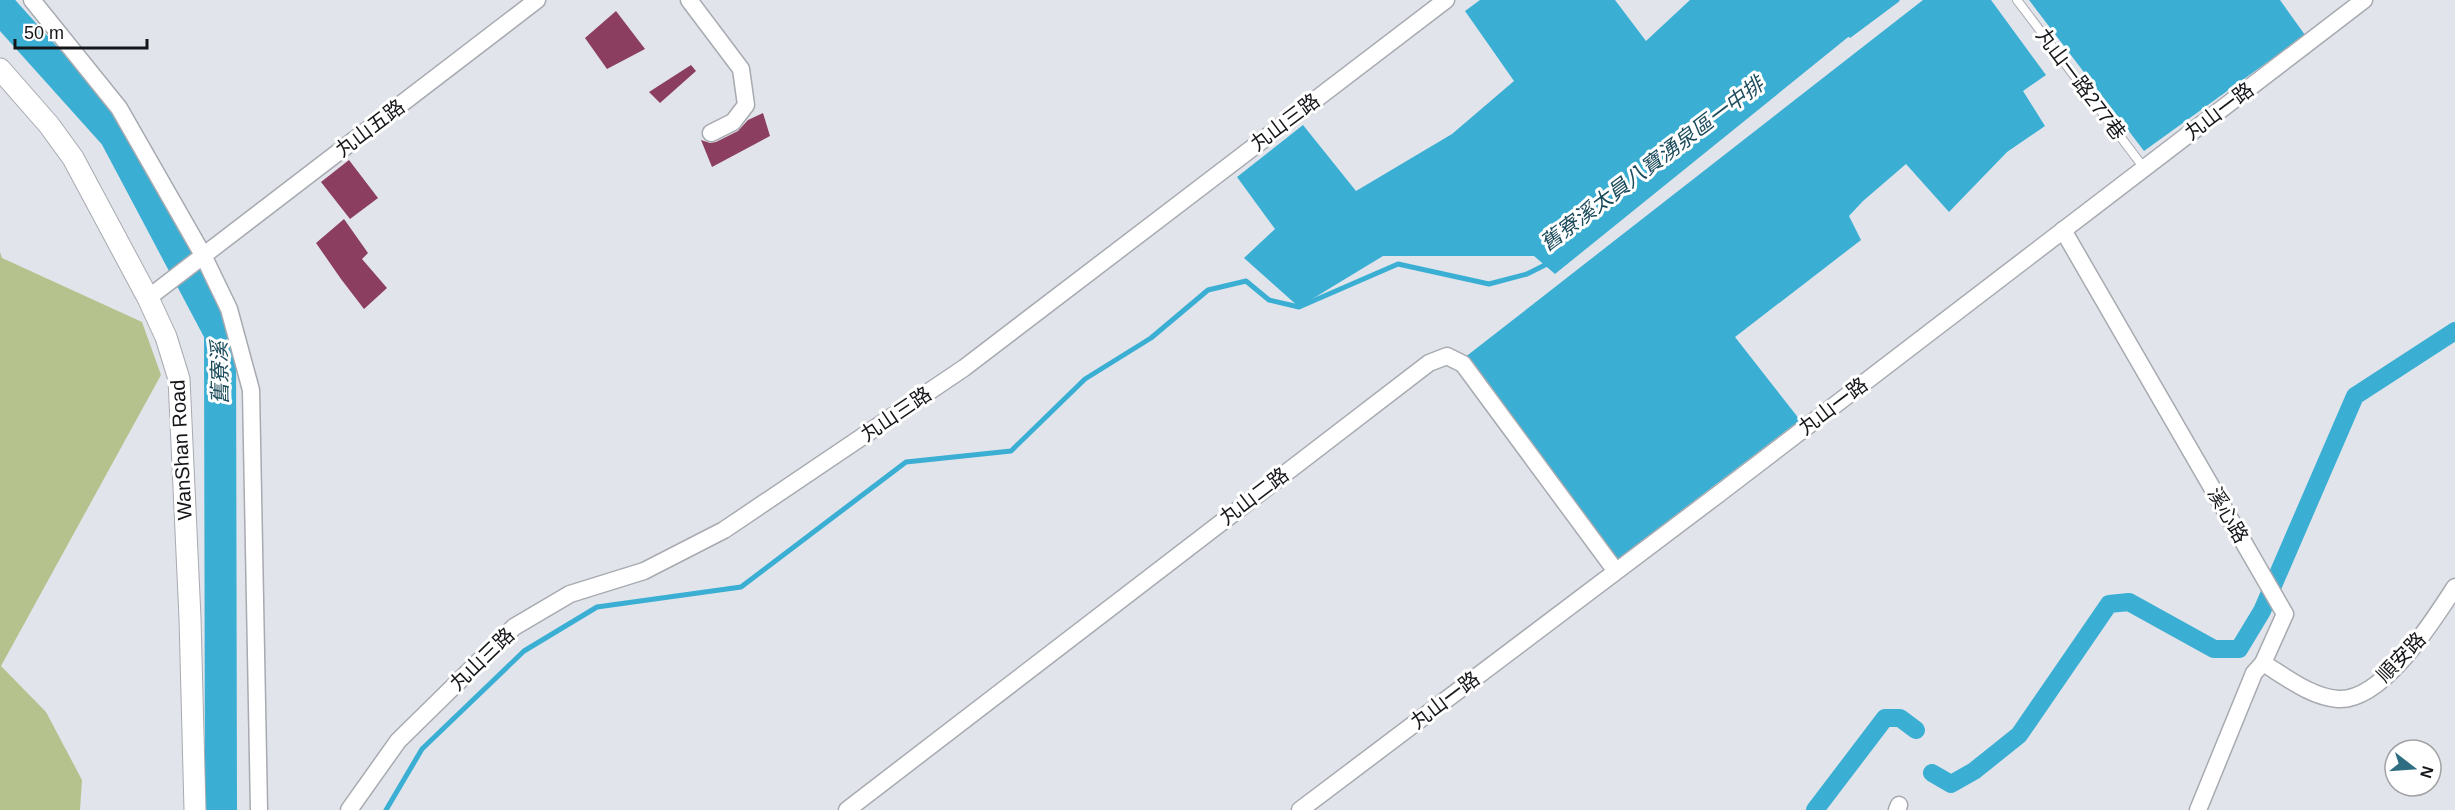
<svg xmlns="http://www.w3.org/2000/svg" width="2455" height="810" font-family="Arial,'Noto Sans TC',sans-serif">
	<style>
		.green { fill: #b6c28e }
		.water { fill: #3bafd3 }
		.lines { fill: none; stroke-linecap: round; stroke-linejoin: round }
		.stream { stroke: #3bafd3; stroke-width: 5 }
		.canal { stroke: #3bafd3; stroke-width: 18 }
		.river { stroke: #3bafd3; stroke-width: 32 }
		.building { fill: #8b3e60 }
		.service-casing { stroke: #a7aab0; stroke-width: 10 }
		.minor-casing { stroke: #a7aab0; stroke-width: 19 }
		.tertiary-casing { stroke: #a7aab0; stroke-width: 23 }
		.service { stroke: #fff; stroke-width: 8 }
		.minor { stroke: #fff; stroke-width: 16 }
		.tertiary { stroke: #fff; stroke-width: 21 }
		.labels { text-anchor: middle; stroke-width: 6; stroke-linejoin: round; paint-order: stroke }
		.street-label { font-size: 20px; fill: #151619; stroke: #fff }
		.water-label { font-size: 21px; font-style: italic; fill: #1c4c5c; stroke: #fff }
	</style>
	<rect width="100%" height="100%" fill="#e1e4ea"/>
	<!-- green -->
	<path class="green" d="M 0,252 L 2,258 L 142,322 L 161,375 L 1,666 L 46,712 L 82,780 L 80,810 L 0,810 Z"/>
	<!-- water -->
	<g class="water">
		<path d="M 1480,0 L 1615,0 L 1646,41 L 1690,0 L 1894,0 L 1555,274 L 1534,256 L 1383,256 L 1299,307 L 1244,258 L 1275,229 L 1237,177 L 1303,125 L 1356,191 L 1452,134 L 1514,81 L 1465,11 Z"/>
		<path d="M 1923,0 L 1991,0 L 2046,75 L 2023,91 L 2045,126 L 2007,152 L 1949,212 L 1906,164 L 1863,201 L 1849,216 L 1861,240 L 1735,337 L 1800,420 L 1618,559 L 1464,358 Z"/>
		<path d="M 2029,0 L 2280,0 L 2305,35 L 2144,151 Z"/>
	</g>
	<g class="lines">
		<!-- stream -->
		<g class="stream">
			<path d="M 1850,35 L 1897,0"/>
			<path d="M 386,810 L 422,749 L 524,651 L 597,607 L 741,587 L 906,462 L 1011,451 L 1085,379 L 1151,338 L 1208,290 L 1246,281 L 1269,300 L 1299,307 L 1398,264 L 1489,284 L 1527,274 L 1549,263"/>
		</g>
		<!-- canal -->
		<g class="canal">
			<path d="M 1932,773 L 1951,784 L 1974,771 L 2019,735 L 2109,604 L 2129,602 L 2214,649 L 2239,649 L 2262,611 L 2355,396 L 2455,331"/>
			<path d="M 1815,810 L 1885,718 L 1900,718 L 1916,730"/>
		</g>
		<!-- river -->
		<path class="river" d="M 0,7 L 115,135 L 220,333 L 221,810"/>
	</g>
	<!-- building -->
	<g class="building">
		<path d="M 616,11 L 645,49 L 607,69 L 585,38 Z"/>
		<path d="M 691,65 L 696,71 L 660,103 L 649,92 Z"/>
		<path d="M 763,113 L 770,136 L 712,167 L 701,140 L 710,143 L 716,142 L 738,131 L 748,120 Z"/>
		<path d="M 349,160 L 378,198 L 350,219 L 321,182 Z"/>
		<path d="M 344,219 L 368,253 L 362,259 L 387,288 L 364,309 L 341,279 L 316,243 Z"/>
	</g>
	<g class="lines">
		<defs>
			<path id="service" d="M 2017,0 L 2144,168"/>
			<g id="minor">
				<path d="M 32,0 L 119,108 L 203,255 L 229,309 L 251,390 L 259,810"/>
				<path d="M 689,0 L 741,69 L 746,105 L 733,122 L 711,133"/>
				<path d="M 2063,230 L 2285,614 L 2263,663 L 2254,673 L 2198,810"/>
				<path d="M 148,298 L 537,0"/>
				<path d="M 2263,663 C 2286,677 2311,697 2338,699 C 2383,702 2434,619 2455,587"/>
				<path d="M 349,810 L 398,741 L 514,627 L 570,594 L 644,571 L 724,530 L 964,368 L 1446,0"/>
				<path d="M 847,810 L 1429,363 L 1447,356 L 1463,364 L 1615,570"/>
				<path d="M 1300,810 L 1720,493 L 2364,0"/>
				<path d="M 1897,810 L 1899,805"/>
			</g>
			<path id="tertiary" d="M 0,69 L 49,125 L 73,158 L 148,298 L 166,337 L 179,379 L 190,618 L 195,810"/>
		</defs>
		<!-- service casing -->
		<use href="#service" class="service-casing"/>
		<!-- minor casing -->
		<use href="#minor" class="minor-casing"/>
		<!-- tertiary casing -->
		<use href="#tertiary" class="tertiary-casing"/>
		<!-- service -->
		<use href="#service" class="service"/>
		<!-- minor -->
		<use href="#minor" class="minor"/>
		<!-- tertiary -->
		<use href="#tertiary" class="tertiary"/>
	</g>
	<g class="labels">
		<!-- street labels -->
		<g class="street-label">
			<text transform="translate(2081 84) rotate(53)" y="7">丸山一路277巷</text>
			<text transform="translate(2219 111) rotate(-37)" y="7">丸山一路</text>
			<text transform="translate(1285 122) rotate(-37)" y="7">丸山三路</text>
			<text transform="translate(370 128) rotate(-37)" y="7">丸山五路</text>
			<text transform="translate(1833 406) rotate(-37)" y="7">丸山一路</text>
			<text transform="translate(896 414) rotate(-34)" y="7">丸山三路</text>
			<text transform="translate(181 450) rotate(-93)" y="7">WanShan Road</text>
			<text transform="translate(1254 496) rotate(-37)" y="7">丸山二路</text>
			<text transform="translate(2228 515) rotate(60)" y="7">溪心路</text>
			<text transform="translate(2401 657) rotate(-46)" y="7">順安路</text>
			<text transform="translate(482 659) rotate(-44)" y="7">丸山三路</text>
			<text transform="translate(1445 700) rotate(-37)" y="7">丸山一路</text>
		</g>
		<!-- water labels -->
		<g class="water-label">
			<text transform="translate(1652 164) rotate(-37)" y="7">舊寮溪太員八寶湧泉區一中排</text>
			<text transform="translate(220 373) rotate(-91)" y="7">舊寮溪</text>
		</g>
	</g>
	<!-- north arrow -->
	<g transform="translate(2413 768) rotate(107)"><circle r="28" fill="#ffffff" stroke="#a1a2a3" stroke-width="1.5"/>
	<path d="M0-4.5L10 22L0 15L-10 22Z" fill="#2e6d82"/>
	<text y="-9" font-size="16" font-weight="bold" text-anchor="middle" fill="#151619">N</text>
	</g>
	<!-- scale -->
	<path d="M15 39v9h132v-9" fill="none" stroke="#151619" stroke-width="3"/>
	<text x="24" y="39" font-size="18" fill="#151619" stroke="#ffffff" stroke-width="4.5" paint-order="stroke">50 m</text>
</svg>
